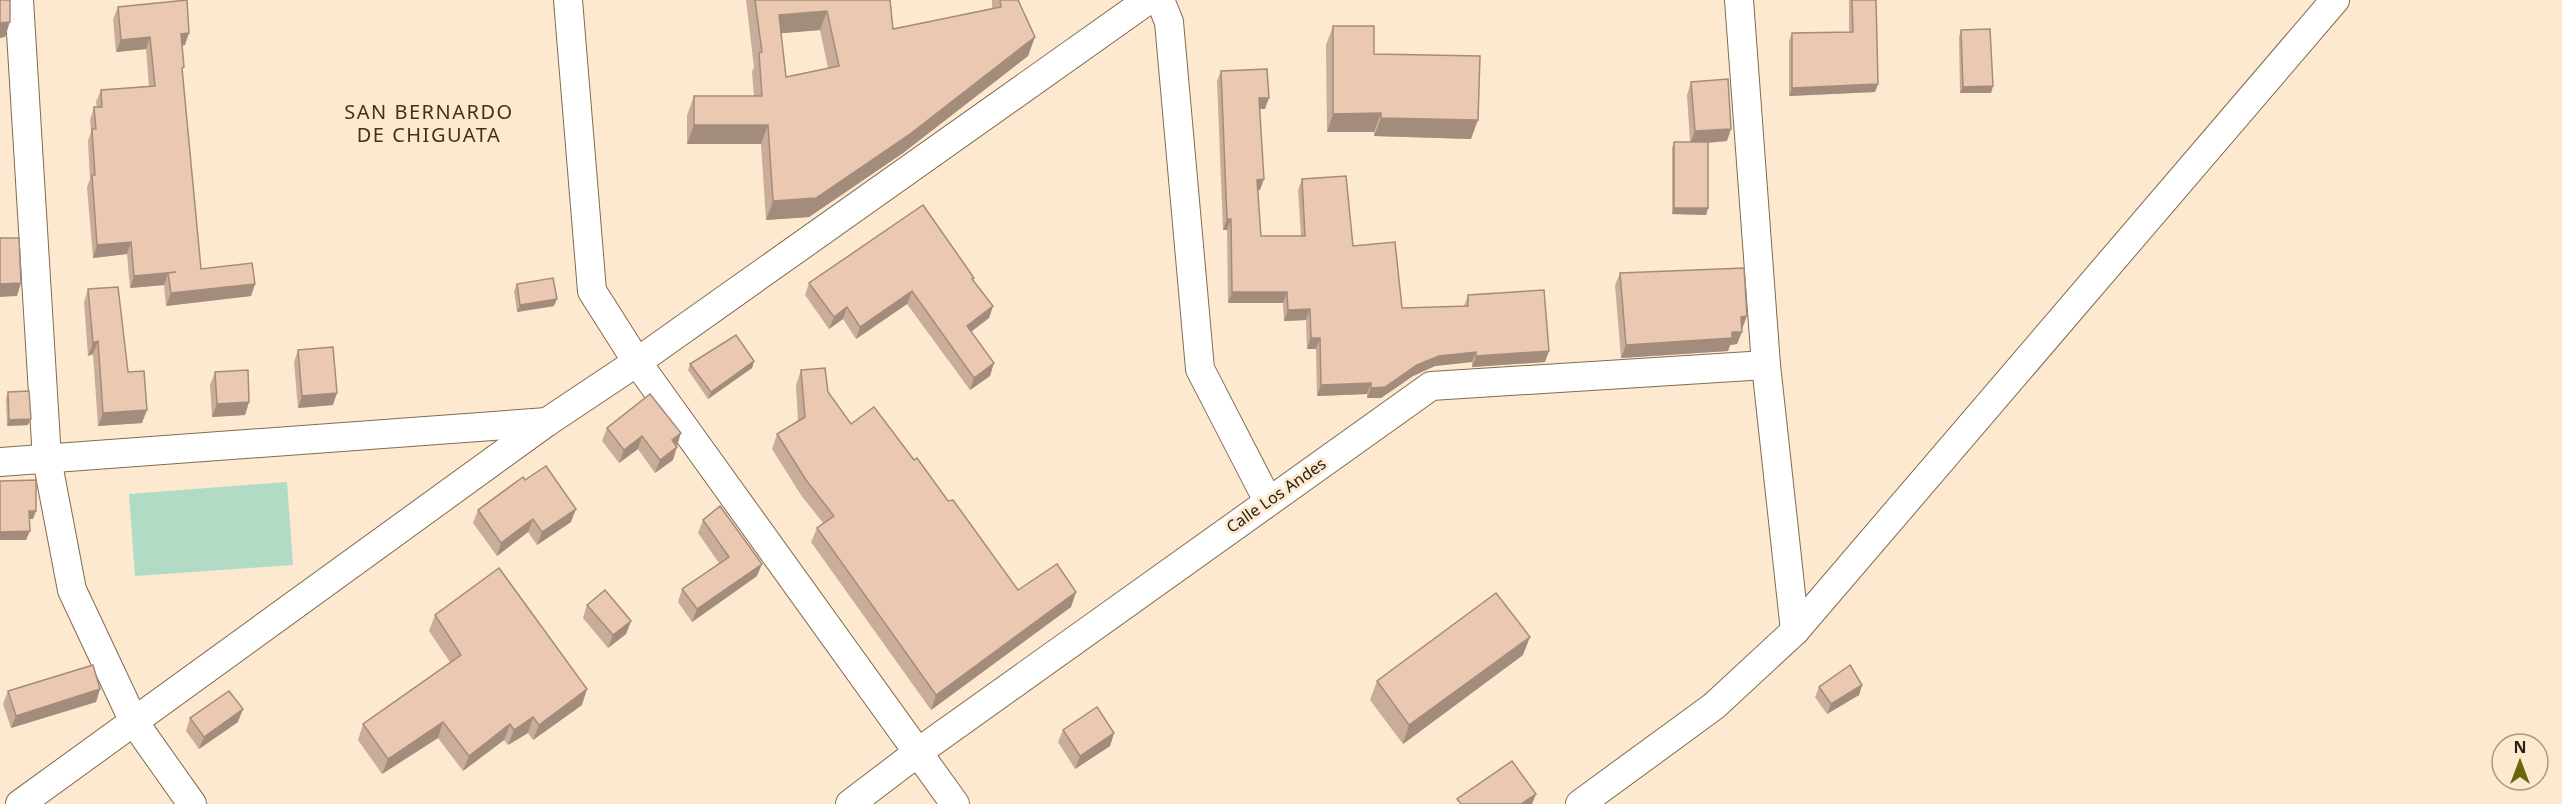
<svg xmlns="http://www.w3.org/2000/svg" width="2562" height="804" font-family="'Noto Sans',sans-serif">
	<style>
		.green { fill: #b2dbc5 }
		.lines { fill: none; stroke-linecap: round; stroke-linejoin: round }
		.street-casing { stroke: #806c4f; stroke-width: 30 }
		.street { stroke: #fff; stroke-width: 28 }
		.wall { fill: #c9ac99; fill-rule: evenodd }
		.shaded-wall { fill: #a48c7d }
		.building { fill: #eac8b2; stroke: #a48c7d; stroke-width: 1.5; fill-rule: evenodd }
		.labels { text-anchor: middle; stroke-width: 6; stroke-linejoin: round; paint-order: stroke }
		.street-label { font-size: 16px; fill: #292014; stroke: #fce9d0 }
		.quarter-label { font-size: 20px; letter-spacing: 1.5px; fill: #443116; stroke: #fce9d0 }
	</style>
	<rect width="100%" height="100%" fill="#fce9d0"/>
	<!-- green -->
	<path class="green" d="M 287,482 L 293,565 L 135,576 L 129,494 Z"/>
	<g class="lines">
		<defs>
			<g id="street">
				<path d="M 19,0 L 47,459 L 72,590 L 134,722 L 192,804"/>
				<path d="M 568,0 L 592,291 L 637,362 L 955,804"/>
				<path d="M 1160,0 L 1169,22 L 1200,369 L 1268,501"/>
				<path d="M 1739,0 L 1766,365 L 1795,631"/>
				<path d="M 0,462 L 547,422"/>
				<path d="M 20,804 L 547,422 L 637,362 L 1148,0"/>
				<path d="M 850,804 L 917,753 L 1431,386 L 1766,365"/>
				<path d="M 1580,804 L 1714,706 L 1795,631 L 2335,0"/>
			</g>
		</defs>
		<!-- street casing -->
		<use href="#street" class="street-casing"/>
		<!-- street -->
		<use href="#street" class="street"/>
	</g>
	<!-- wall -->
	<g class="wall">
		<path d="M 746,0 L 890,0 L 893,29 L 992,8 L 992,0 L 1018,0 L 1028,56 L 903,153 L 809,217 L 766,220 L 761,144 L 687,144 L 687,115 L 694,96 L 754,96 L 752,72 L 754,67 ZM 820,30 L 828,68 L 786,77 L 781,33 Z"/>
		<path d="M 1849,0 L 1876,0 L 1878,84 L 1875,92 L 1789,96 L 1789,41 L 1792,33 L 1849,32 Z"/>
		<path d="M 118,7 L 185,45 L 182,46 L 182,73 L 201,269 L 255,284 L 251,296 L 166,306 L 164,285 L 130,288 L 127,254 L 93,258 L 87,187 L 90,179 L 88,141 L 91,132 L 90,120 L 94,107 L 97,107 L 96,102 L 101,90 L 149,86 L 146,49 L 116,52 L 113,19 Z"/>
		<path d="M 1333,26 L 1374,54 L 1471,139 L 1374,136 L 1374,132 L 1327,132 L 1326,45 Z"/>
		<path d="M 1961,30 L 1993,86 L 1991,93 L 1960,93 L 1959,37 Z"/>
		<path d="M 1221,71 L 1265,109 L 1260,109 L 1260,190 L 1258,190 L 1261,236 L 1301,236 L 1298,190 L 1302,179 L 1402,308 L 1464,306 L 1468,295 L 1545,362 L 1472,367 L 1472,362 L 1435,366 L 1413,376 L 1381,398 L 1367,398 L 1367,394 L 1317,396 L 1316,349 L 1307,349 L 1306,320 L 1284,321 L 1283,303 L 1228,303 L 1227,230 L 1223,230 L 1217,81 Z"/>
		<path d="M 1691,82 L 1727,141 L 1708,143 L 1708,208 L 1706,215 L 1672,214 L 1672,148 L 1674,142 L 1690,142 L 1687,95 Z"/>
		<path d="M 1620,273 L 1742,329 L 1737,344 L 1730,345 L 1728,351 L 1621,358 L 1615,285 Z"/>
		<path d="M 973,281 L 993,306 L 989,318 L 971,331 L 990,376 L 970,390 L 907,304 L 856,339 L 843,319 L 829,329 L 805,295 L 809,283 Z"/>
		<path d="M 517,284 L 554,306 L 517,312 L 514,291 Z"/>
		<path d="M 88,289 L 128,372 L 142,423 L 98,426 L 93,354 L 88,356 L 84,302 Z"/>
		<path d="M 298,350 L 333,405 L 298,408 L 294,362 Z"/>
		<path d="M 754,361 L 752,368 L 708,399 L 688,370 L 690,364 Z"/>
		<path d="M 801,370 L 828,392 L 851,424 L 914,460 L 948,501 L 1018,590 L 1076,592 L 1071,607 L 931,710 L 811,542 L 817,528 L 823,523 L 801,495 L 772,449 L 777,434 L 798,421 L 796,385 Z"/>
		<path d="M 215,372 L 249,402 L 245,415 L 212,417 L 210,385 Z"/>
		<path d="M 8,392 L 28,425 L 7,426 L 6,399 Z"/>
		<path d="M 650,394 L 673,460 L 655,473 L 638,449 L 619,463 L 602,441 L 607,428 Z"/>
		<path d="M 525,480 L 571,522 L 537,545 L 528,532 L 497,556 L 473,523 L 478,510 Z"/>
		<path d="M 703,520 L 757,576 L 692,622 L 678,602 L 682,589 L 719,563 L 698,533 Z"/>
		<path d="M 587,605 L 631,621 L 626,634 L 608,648 L 583,618 Z"/>
		<path d="M 435,615 L 582,705 L 533,740 L 528,733 L 508,745 L 504,740 L 463,771 L 438,738 L 382,774 L 358,740 L 363,724 L 450,662 L 429,631 Z"/>
		<path d="M 1523,655 L 1403,744 L 1370,700 L 1377,681 Z"/>
		<path d="M 1862,685 L 1859,695 L 1827,714 L 1815,697 L 1819,687 Z"/>
		<path d="M 100,689 L 96,702 L 11,728 L 3,704 L 8,691 Z"/>
		<path d="M 190,718 L 238,722 L 199,749 L 186,731 Z"/>
		<path d="M 1063,730 L 1114,733 L 1110,746 L 1075,769 L 1058,742 Z"/>
	</g>
	<!-- shaded-wall -->
	<g class="shaded-wall">
		<path d="M 827,11 L 820,30 L 773,34 L 779,15 Z"/>
		<path d="M 10,22 L 5,37 L 0,38 L 0,23 Z"/>
		<path d="M 189,33 L 185,45 L 177,46 L 181,34 Z"/>
		<path d="M 150,37 L 146,49 L 116,52 L 121,40 Z"/>
		<path d="M 1035,37 L 1028,56 L 903,153 L 809,217 L 766,220 L 773,201 Z"/>
		<path d="M 1878,84 L 1875,92 L 1789,96 L 1792,88 Z"/>
		<path d="M 1993,86 L 1991,93 L 1960,93 L 1963,87 Z"/>
		<path d="M 1259,98 L 1269,98 L 1265,109 L 1256,109 Z"/>
		<path d="M 1381,113 L 1374,132 L 1327,132 L 1333,114 Z"/>
		<path d="M 1381,118 L 1478,120 L 1471,139 L 1374,136 Z"/>
		<path d="M 694,125 L 768,125 L 761,144 L 687,144 Z"/>
		<path d="M 1731,129 L 1727,141 L 1690,144 L 1695,131 Z"/>
		<path d="M 1264,179 L 1260,190 L 1253,190 L 1257,180 Z"/>
		<path d="M 1674,208 L 1708,208 L 1706,215 L 1672,214 Z"/>
		<path d="M 1227,219 L 1231,219 L 1227,230 L 1223,230 Z"/>
		<path d="M 131,242 L 127,254 L 93,258 L 97,245 Z"/>
		<path d="M 176,272 L 168,273 L 164,285 L 130,288 L 134,276 Z"/>
		<path d="M 21,283 L 17,296 L 0,297 L 0,284 Z"/>
		<path d="M 255,284 L 251,296 L 166,306 L 171,293 Z"/>
		<path d="M 912,291 L 907,304 L 856,339 L 860,327 Z"/>
		<path d="M 1232,292 L 1287,292 L 1283,303 L 1228,303 Z"/>
		<path d="M 557,299 L 554,306 L 517,312 L 520,305 Z"/>
		<path d="M 993,306 L 989,318 L 963,338 L 967,326 Z"/>
		<path d="M 847,307 L 843,319 L 829,329 L 834,317 Z"/>
		<path d="M 1310,309 L 1306,320 L 1284,321 L 1288,310 Z"/>
		<path d="M 1747,316 L 1742,329 L 1736,329 L 1741,317 Z"/>
		<path d="M 1732,332 L 1742,332 L 1737,344 L 1730,345 L 1728,351 L 1621,358 L 1626,345 Z"/>
		<path d="M 1311,338 L 1320,338 L 1316,349 L 1307,349 Z"/>
		<path d="M 98,341 L 93,354 L 88,356 L 93,343 Z"/>
		<path d="M 1549,351 L 1545,362 L 1472,367 L 1476,356 Z"/>
		<path d="M 1476,352 L 1472,362 L 1435,366 L 1413,376 L 1381,398 L 1367,398 L 1371,388 L 1417,365 L 1439,356 Z"/>
		<path d="M 754,361 L 752,368 L 708,399 L 711,392 Z"/>
		<path d="M 994,363 L 990,376 L 970,390 L 974,378 Z"/>
		<path d="M 1371,383 L 1367,394 L 1317,396 L 1321,385 Z"/>
		<path d="M 337,393 L 333,405 L 298,408 L 302,396 Z"/>
		<path d="M 249,402 L 245,415 L 212,417 L 217,404 Z"/>
		<path d="M 147,410 L 142,423 L 98,426 L 103,413 Z"/>
		<path d="M 31,419 L 28,425 L 7,426 L 9,420 Z"/>
		<path d="M 681,433 L 677,446 L 672,440 Z"/>
		<path d="M 642,436 L 638,449 L 619,463 L 624,450 Z"/>
		<path d="M 677,447 L 673,460 L 655,473 L 660,460 Z"/>
		<path d="M 576,509 L 571,522 L 537,545 L 542,532 Z"/>
		<path d="M 29,511 L 36,511 L 33,519 L 26,519 Z"/>
		<path d="M 533,519 L 528,532 L 497,556 L 501,543 Z"/>
		<path d="M 30,531 L 26,540 L 0,540 L 0,532 Z"/>
		<path d="M 762,564 L 757,576 L 692,622 L 697,609 Z"/>
		<path d="M 1076,592 L 1071,607 L 931,710 L 936,695 Z"/>
		<path d="M 631,621 L 626,634 L 608,648 L 613,635 Z"/>
		<path d="M 1530,637 L 1523,655 L 1403,744 L 1409,725 Z"/>
		<path d="M 1862,685 L 1859,695 L 1827,714 L 1831,704 Z"/>
		<path d="M 100,689 L 96,702 L 11,728 L 16,716 Z"/>
		<path d="M 587,689 L 582,705 L 533,740 L 539,725 Z"/>
		<path d="M 243,709 L 238,722 L 199,749 L 204,737 Z"/>
		<path d="M 533,717 L 528,733 L 508,745 L 514,730 Z"/>
		<path d="M 443,722 L 438,738 L 382,774 L 388,759 Z"/>
		<path d="M 510,724 L 504,740 L 463,771 L 469,756 Z"/>
		<path d="M 1114,733 L 1110,746 L 1075,769 L 1080,756 Z"/>
		<path d="M 1536,794 L 1532,804 L 1521,804 Z"/>
	</g>
	<!-- building -->
	<g class="building">
		<path d="M 0,0 L 10,0 L 10,22 L 0,23 Z"/>
		<path d="M 187,0 L 189,33 L 181,34 L 184,67 L 182,68 L 201,269 L 252,263 L 255,284 L 171,293 L 168,273 L 176,272 L 134,276 L 131,242 L 97,245 L 92,175 L 95,175 L 92,129 L 96,129 L 94,107 L 102,107 L 101,90 L 155,86 L 150,37 L 121,40 L 118,7 Z"/>
		<path d="M 755,0 L 890,0 L 893,29 L 1001,7 L 1000,0 L 1018,0 L 1035,37 L 910,134 L 816,198 L 773,201 L 768,125 L 694,125 L 694,96 L 762,96 L 759,53 L 762,52 ZM 827,11 L 839,66 L 786,77 L 779,15 Z"/>
		<path d="M 1852,0 L 1876,0 L 1878,84 L 1792,88 L 1792,33 L 1853,32 Z"/>
		<path d="M 1333,26 L 1374,26 L 1374,54 L 1480,56 L 1478,120 L 1381,118 L 1381,113 L 1333,114 Z"/>
		<path d="M 1990,29 L 1993,86 L 1963,87 L 1961,30 Z"/>
		<path d="M 1267,69 L 1269,98 L 1259,98 L 1264,179 L 1257,180 L 1261,236 L 1305,236 L 1302,179 L 1346,176 L 1353,246 L 1395,242 L 1402,308 L 1468,306 L 1468,295 L 1544,290 L 1549,351 L 1476,356 L 1476,352 L 1439,356 L 1417,365 L 1385,387 L 1371,388 L 1371,383 L 1321,385 L 1320,338 L 1311,338 L 1310,309 L 1288,310 L 1287,292 L 1232,292 L 1231,219 L 1227,219 L 1221,71 Z"/>
		<path d="M 1728,79 L 1731,129 L 1695,131 L 1691,82 Z"/>
		<rect x="1674" y="142" width="34" height="66"/>
		<path d="M 923,205 L 974,278 L 972,279 L 993,306 L 967,326 L 994,363 L 974,378 L 912,291 L 860,327 L 847,307 L 834,317 L 809,283 Z"/>
		<path d="M 0,238 L 19,238 L 21,283 L 0,284 Z"/>
		<path d="M 1744,268 L 1747,316 L 1741,317 L 1742,332 L 1732,332 L 1732,338 L 1626,345 L 1620,273 Z"/>
		<path d="M 553,278 L 557,299 L 520,305 L 517,284 Z"/>
		<path d="M 118,287 L 128,372 L 144,371 L 147,410 L 103,413 L 98,341 L 93,343 L 88,289 Z"/>
		<path d="M 736,335 L 754,361 L 711,392 L 690,364 Z"/>
		<path d="M 333,347 L 337,393 L 302,396 L 298,350 Z"/>
		<path d="M 825,368 L 828,392 L 851,424 L 874,407 L 914,460 L 917,458 L 948,501 L 953,500 L 1018,590 L 1057,564 L 1076,592 L 936,695 L 817,528 L 834,516 L 806,480 L 777,434 L 805,417 L 801,370 Z"/>
		<path d="M 248,370 L 249,402 L 217,404 L 215,372 Z"/>
		<path d="M 29,391 L 31,419 L 9,420 L 8,392 Z"/>
		<path d="M 650,394 L 681,433 L 672,440 L 677,447 L 660,460 L 642,436 L 624,450 L 607,428 Z"/>
		<path d="M 546,466 L 576,509 L 542,532 L 533,519 L 501,543 L 478,510 L 523,477 L 525,480 Z"/>
		<path d="M 36,480 L 36,511 L 29,511 L 30,531 L 0,532 L 0,481 Z"/>
		<path d="M 720,506 L 762,564 L 697,609 L 682,589 L 729,557 L 703,520 Z"/>
		<path d="M 499,568 L 587,689 L 539,725 L 533,717 L 514,730 L 510,724 L 469,756 L 443,722 L 388,759 L 363,724 L 461,655 L 435,615 Z"/>
		<path d="M 605,590 L 631,621 L 613,635 L 587,605 Z"/>
		<path d="M 1496,593 L 1530,637 L 1409,725 L 1377,681 Z"/>
		<path d="M 93,665 L 100,689 L 16,716 L 8,691 Z"/>
		<path d="M 1850,665 L 1862,685 L 1831,704 L 1819,687 Z"/>
		<path d="M 229,691 L 243,709 L 204,737 L 190,718 Z"/>
		<path d="M 1097,707 L 1114,733 L 1080,756 L 1063,730 Z"/>
		<path d="M 1512,761 L 1536,794 L 1521,804 L 1461,804 L 1457,799 Z"/>
	</g>
	<g class="labels">
		<!-- street labels -->
		<g class="street-label">
			<text transform="translate(1276 495) rotate(-35)" y="6">Calle Los Andes</text>
		</g>
		<!-- quarter labels -->
		<g class="quarter-label">
			<text x="429" y="119">SAN BERNARDO<tspan x="429" dy="23">DE CHIGUATA</tspan></text>
		</g>
	</g>
	<!-- north arrow -->
	<g transform="translate(2520 762)"><circle r="28" fill="#fce9d0" stroke="#a89985" stroke-width="1.5"/>
	<path d="M0-4.5L10 22L0 15L-10 22Z" fill="#656908"/>
	<text y="-9" font-size="16" font-weight="bold" text-anchor="middle" fill="#292014">N</text>
	</g>
</svg>
